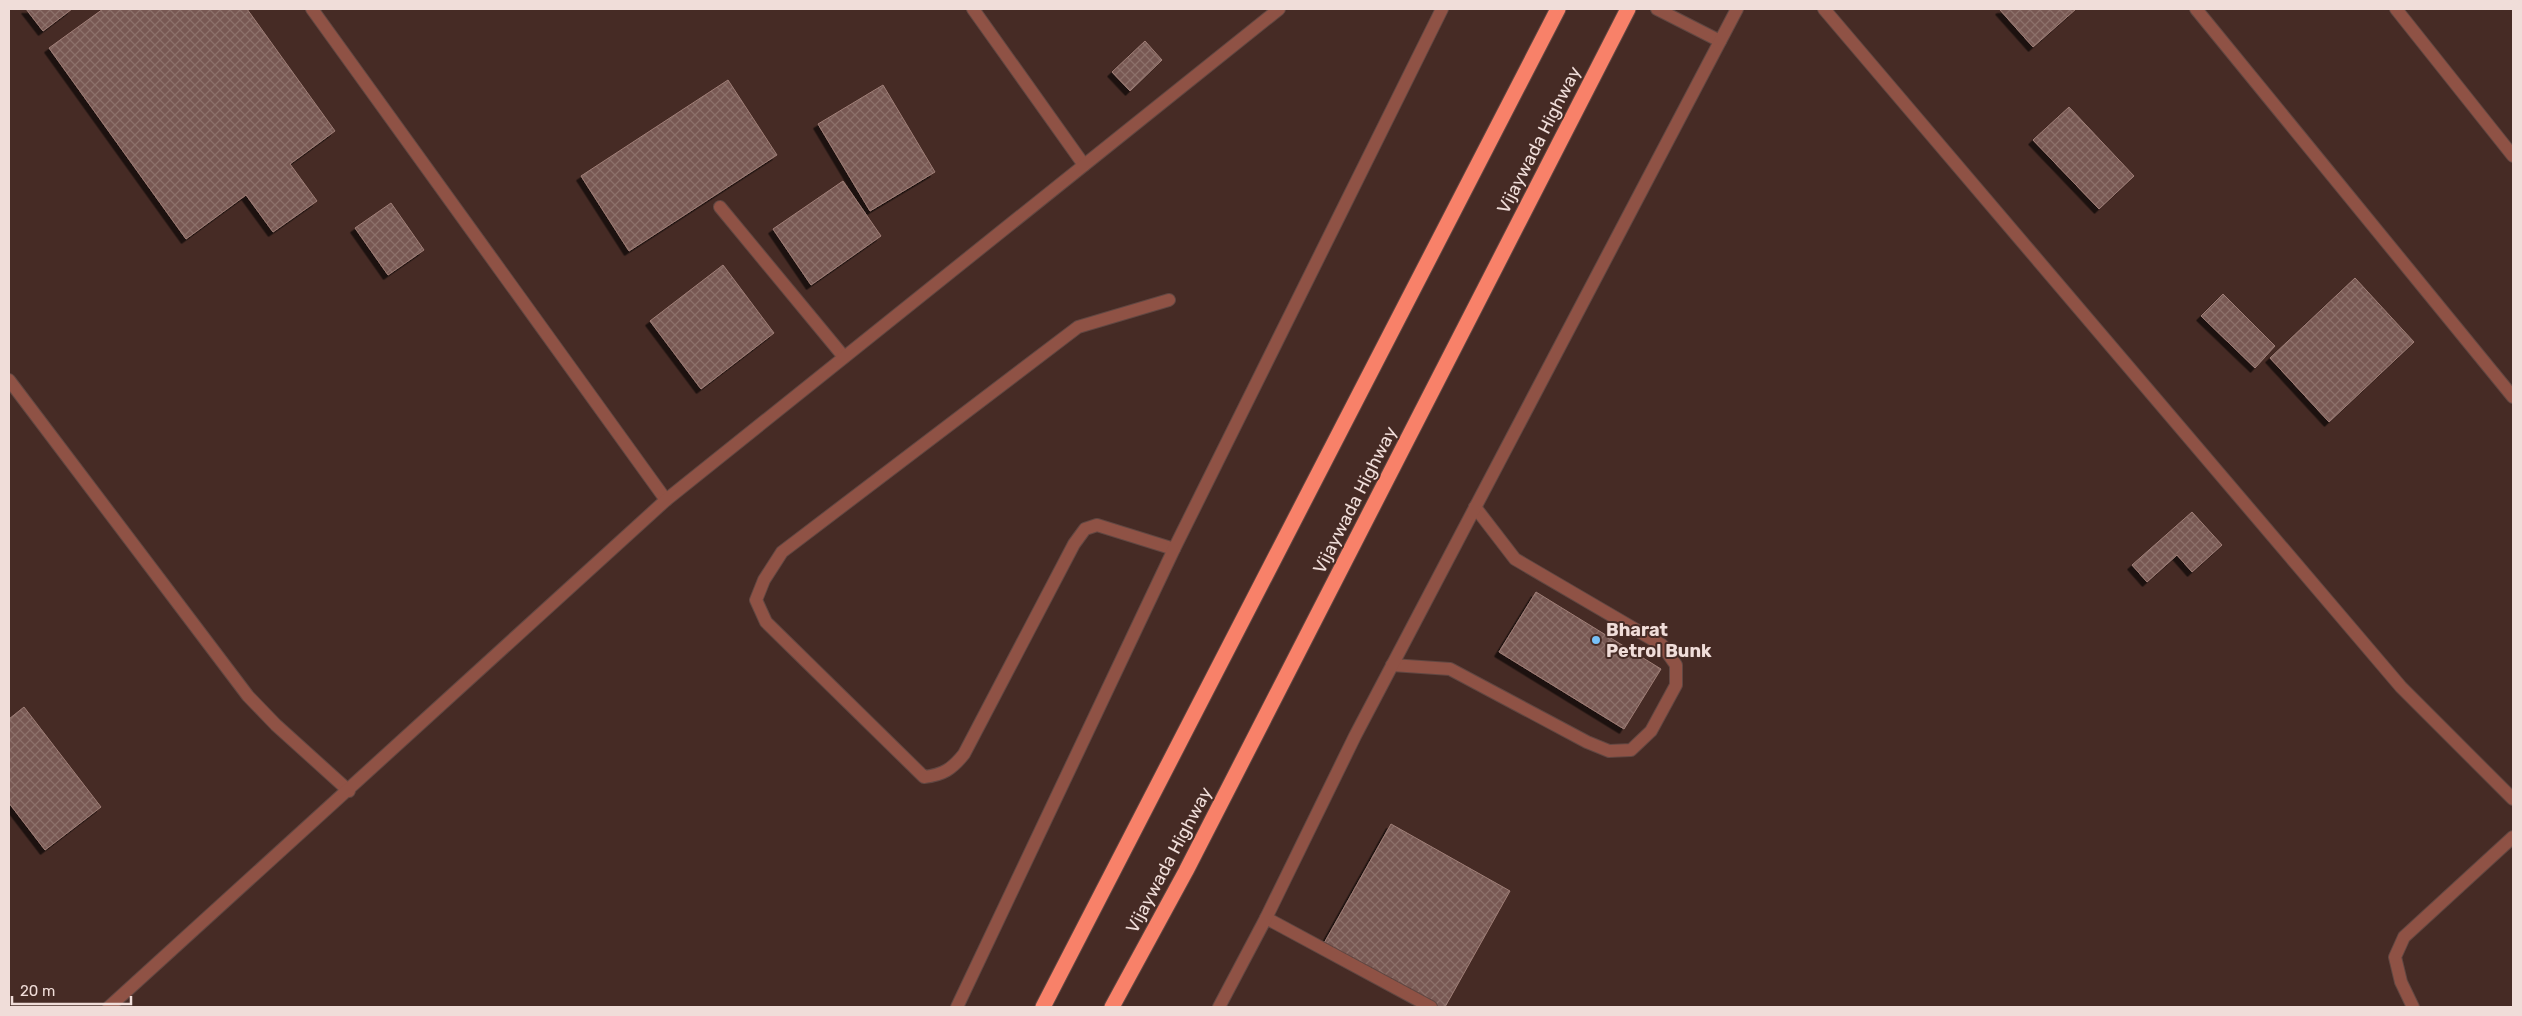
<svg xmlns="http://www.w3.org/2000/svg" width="2522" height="1016" font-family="Rubik,sans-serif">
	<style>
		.building { fill: url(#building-cross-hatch); stroke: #a07f78; filter: url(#shadow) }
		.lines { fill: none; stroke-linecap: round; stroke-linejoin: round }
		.minor-casing { stroke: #614742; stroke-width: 14 }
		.highway-casing { stroke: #614742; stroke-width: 17 }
		.minor { stroke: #8f5245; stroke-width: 12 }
		.highway { stroke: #f88169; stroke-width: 15 }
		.poi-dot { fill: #77c0f7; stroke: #462b25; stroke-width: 2 }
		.labels { text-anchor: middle; stroke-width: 4; stroke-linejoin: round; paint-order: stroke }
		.street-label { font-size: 18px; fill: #f0ddd9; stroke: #462b25 }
		.poi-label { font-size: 18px; font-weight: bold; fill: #f0ddd9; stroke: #462b25; text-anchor: start }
	</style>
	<defs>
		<pattern id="building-cross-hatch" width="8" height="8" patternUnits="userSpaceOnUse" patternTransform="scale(1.25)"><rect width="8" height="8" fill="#785952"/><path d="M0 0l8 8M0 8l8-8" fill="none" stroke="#8c706a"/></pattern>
		<filter id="shadow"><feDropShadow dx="-4.5" dy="4.5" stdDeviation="0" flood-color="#0009"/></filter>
	</defs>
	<rect width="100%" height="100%" fill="#462b25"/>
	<!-- building -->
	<g class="building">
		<path d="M 26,9 L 72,9 L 43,31 Z"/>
		<path d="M 103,9 L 247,9 L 335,131 L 290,164 L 317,201 L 273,232 L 246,195 L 186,239 L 49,48 Z"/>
		<path d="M 2002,9 L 2076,9 L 2033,47 L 2000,10 Z"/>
		<path d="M 1145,41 L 1162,60 L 1130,91 L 1112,72 Z"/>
		<path d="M 728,80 L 777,155 L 629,251 L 581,176 Z"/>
		<path d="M 883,85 L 935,172 L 870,211 L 818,124 Z"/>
		<path d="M 2069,107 L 2134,176 L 2099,209 L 2033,140 Z"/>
		<path d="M 843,181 L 881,236 L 811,285 L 773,229 Z"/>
		<path d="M 391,203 L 424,250 L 388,275 L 355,228 Z"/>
		<path d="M 723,265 L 774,333 L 701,389 L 650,321 Z"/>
		<path d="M 2355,278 L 2414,342 L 2329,422 L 2270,358 Z"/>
		<path d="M 2223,294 L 2275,346 L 2255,368 L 2201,316 Z"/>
		<path d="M 2192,512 L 2222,545 L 2192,572 L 2177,555 L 2147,582 L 2132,565 Z"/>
		<path d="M 1536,592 L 1661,669 L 1624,729 L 1499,652 Z"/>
		<path d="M 24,707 L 101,807 L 45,850 L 9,803 L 9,719 Z"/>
		<path d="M 1391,824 L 1510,891 L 1445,1007 L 1434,1007 L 1323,945 Z"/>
	</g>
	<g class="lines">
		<defs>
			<g id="minor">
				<path d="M 312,9 L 666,500"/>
				<path d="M 973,9 L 1084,165"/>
				<path d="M 1657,9 L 1720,41"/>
				<path d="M 1824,9 L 2401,687 L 2513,799"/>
				<path d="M 2196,9 L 2513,397"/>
				<path d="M 2396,9 L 2513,156"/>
				<path d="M 720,207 L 844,357"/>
				<path d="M 1169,300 L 1078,327 L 782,552 L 764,580 L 756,600 L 766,622 L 924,777 C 943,775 952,769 964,754 L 1074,544 L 1085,529 L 1097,525 L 1174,549"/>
				<path d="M 9,380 L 248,696 L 276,725 L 349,791"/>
				<path d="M 1392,665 L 1450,669 L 1587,742 L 1609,751 L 1631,750 L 1651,731 L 1676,685 L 1676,665 L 1662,645 L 1515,559 L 1475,507"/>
				<path d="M 1266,918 L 1431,1007"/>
				<path d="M 109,1007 L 666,500 L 1279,9"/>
				<path d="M 957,1007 L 1174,549 L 1442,9"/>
				<path d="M 1219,1007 L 1266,918 L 1355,736 L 1737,9"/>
				<path d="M 2413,1007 L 2401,982 L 2395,957 L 2404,937 L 2513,837"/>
			</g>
			<g id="highway">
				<path d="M 1043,1007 L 1558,9"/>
				<path d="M 1112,1007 L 1186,871 L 1628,9"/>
			</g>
		</defs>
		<!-- minor casing -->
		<use href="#minor" class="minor-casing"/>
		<!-- highway casing -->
		<use href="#highway" class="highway-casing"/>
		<!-- minor -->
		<use href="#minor" class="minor"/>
		<!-- highway -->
		<use href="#highway" class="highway"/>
	</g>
	<!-- markers -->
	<circle class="poi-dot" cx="1596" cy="640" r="5"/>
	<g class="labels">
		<!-- street labels -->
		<g class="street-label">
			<text transform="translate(1539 140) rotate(-63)" y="6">Vijaywada Highway</text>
			<text transform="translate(1355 500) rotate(-63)" y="6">Vijaywada Highway</text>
			<text transform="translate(1169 860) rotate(-62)" y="6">Vijaywada Highway</text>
		</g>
		<!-- poi labels -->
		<g class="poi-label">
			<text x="1606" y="636">Bharat<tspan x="1606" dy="21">Petrol Bunk</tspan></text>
		</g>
	</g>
	<!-- border -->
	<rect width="2522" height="1016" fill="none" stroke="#f0ddd9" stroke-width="20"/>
	<!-- scale -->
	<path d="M12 996v8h119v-8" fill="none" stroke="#f0ddd9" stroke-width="2.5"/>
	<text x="20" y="996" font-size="15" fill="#f0ddd9" stroke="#462b25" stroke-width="4" paint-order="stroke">20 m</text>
</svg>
